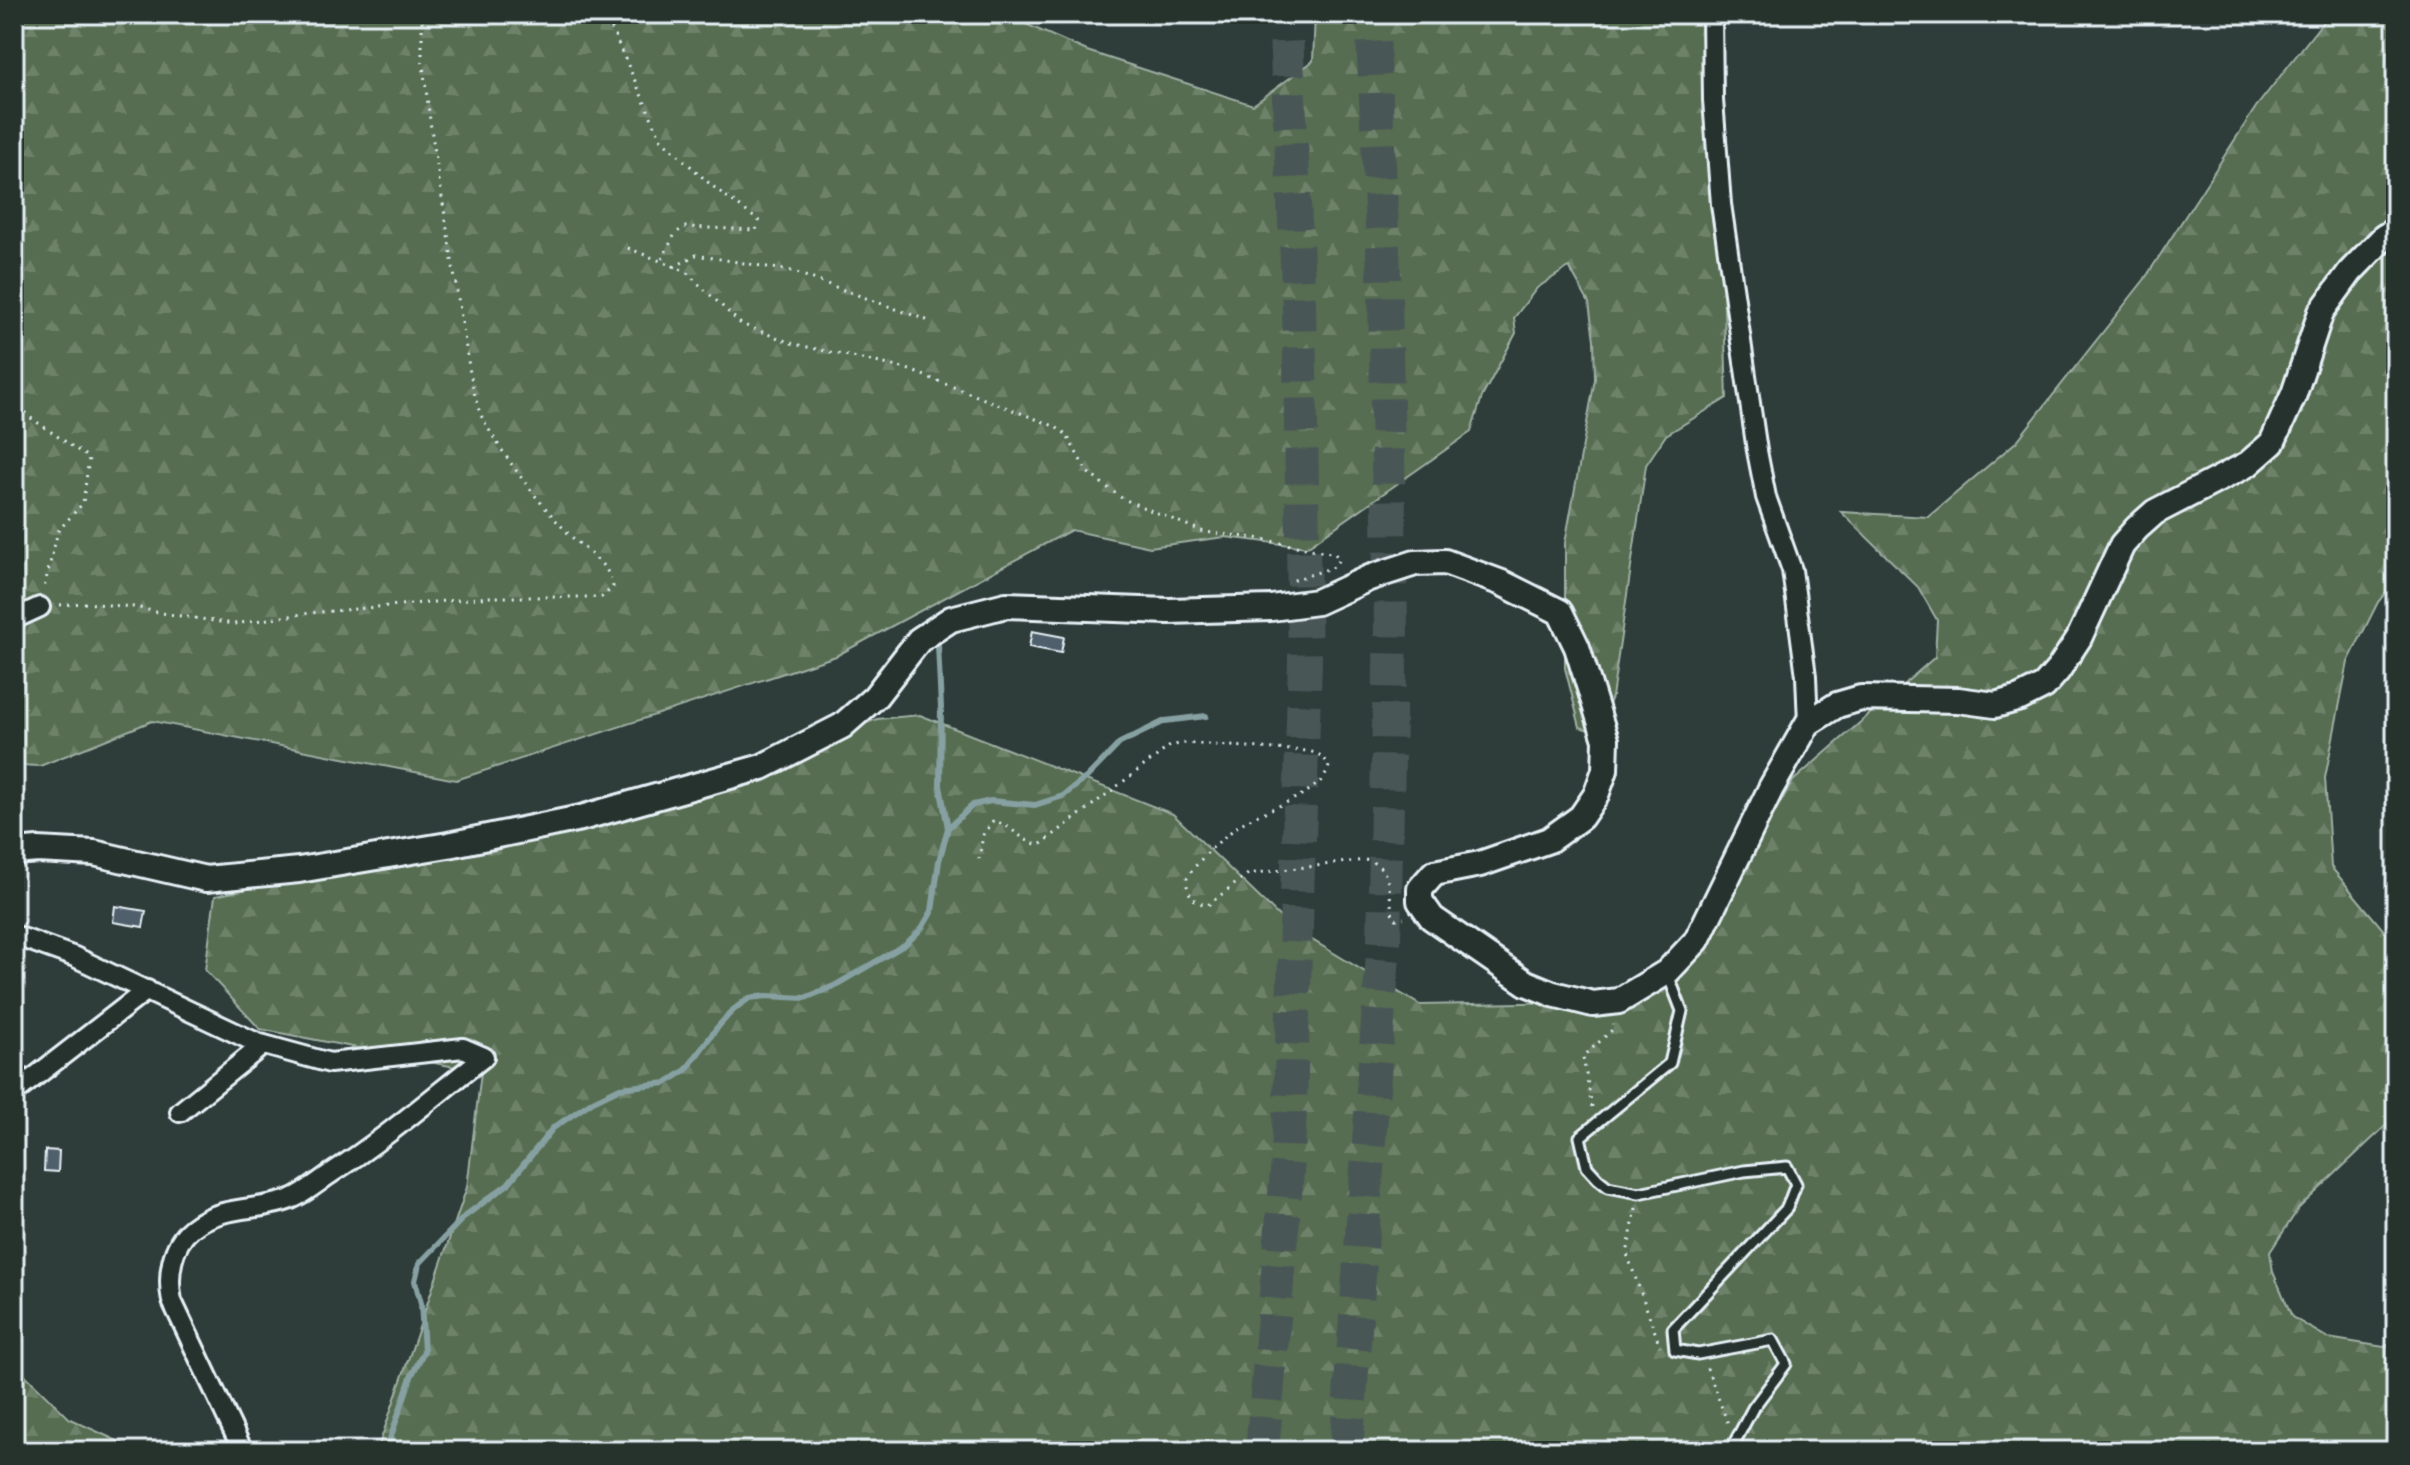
<svg xmlns="http://www.w3.org/2000/svg" width="2410" height="1465" font-family="'Architects Daughter',sans-serif">
	<style>
		.forest { fill: url(#forest-firs); stroke: #9fafa4; stroke-width: 2 }
		.lines { fill: none; stroke-linecap: round; stroke-linejoin: round }
		.stream { stroke: #87a1a3; stroke-width: 6 }
		.building { fill: #4f606c; stroke: #e8f1f8; stroke-width: 2 }
		.motorway-tunnel { stroke: #4a5756; stroke-width: 34; stroke-dasharray: 34 17; stroke-linecap: butt }
		.service-casing { stroke: #e8f1f8; stroke-width: 15 }
		.minor-casing { stroke: #e8f1f8; stroke-width: 24 }
		.tertiary-casing { stroke: #e8f1f8; stroke-width: 30 }
		.path { stroke: #e8f1f8; stroke-width: 3; stroke-dasharray: 2 6; stroke-linecap: butt }
		.service { stroke: #26332d; stroke-width: 9 }
		.minor { stroke: #26332d; stroke-width: 18 }
		.tertiary { stroke: #26332d; stroke-width: 24 }
	</style>
	<defs>
		<pattern id="forest-firs" width="22" height="20" patternUnits="userSpaceOnUse" patternTransform="scale(2)"><rect width="22" height="20" fill="#566d51"/><path d="M5 1l3.5 6h-7zM16 11l3.5 6h-7z" fill="#6e826b"/></pattern>
	</defs>
	<rect width="100%" height="100%" fill="#2e3c3a"/>
	<filter id="ink" filterUnits="userSpaceOnUse"><feTurbulence type="fractalNoise" baseFrequency=".0125" numOctaves="2"/><feDisplacementMap in="SourceGraphic" scale="16" xChannelSelector="R" yChannelSelector="G"/><feConvolveMatrix kernelMatrix="1 2 1 2 8 2 1 2 1" color-interpolation-filters="sRGB"/></filter>
	<g filter="url(#ink)">
		<!-- forest -->
		<g class="forest">
			<path d="M 14,14 L 1003,14 L 1087,51 L 1253,105 L 1313,61 L 1315,14 L 1714,14 L 1727,398 L 1666,435 L 1646,465 L 1612,697 L 1597,733 L 1580,727 L 1565,668 L 1565,543 L 1595,379 L 1594,340 L 1589,303 L 1569,267 L 1537,288 L 1514,318 L 1516,333 L 1482,397 L 1471,432 L 1307,547 L 1225,537 L 1150,547 L 1071,530 L 836,656 L 456,780 L 152,721 L 40,766 L 14,765 Z"/>
			<path d="M 2329,14 L 2396,14 L 2396,580 L 2378,602 L 2348,662 L 2325,778 L 2331,867 L 2396,945 L 2396,1116 L 2299,1208 L 2270,1252 L 2273,1272 L 2292,1317 L 2328,1338 L 2384,1347 L 2396,1341 L 2396,1451 L 377,1451 L 467,1187 L 481,1072 L 260,1029 L 205,970 L 215,896 L 695,790 L 877,719 L 920,715 L 1173,814 L 1289,926 L 1420,1005 L 1567,1002 L 1640,982 L 1700,941 L 1793,781 L 1935,657 L 1937,620 L 1918,587 L 1841,512 L 1928,517 L 2016,442 L 2144,280 L 2256,107 Z"/>
			<path d="M 14,1364 L 70,1419 L 139,1451 L 14,1451 Z"/>
		</g>
		<g class="lines">
			<!-- stream -->
			<g class="stream">
				<path d="M 948,828 L 973,805 L 991,801 L 1035,805 L 1063,796 L 1087,777 L 1120,743 L 1165,721 L 1206,716"/>
				<path d="M 386,1451 L 411,1377 L 424,1351 L 421,1303 L 415,1281 L 419,1264 L 465,1216 L 508,1184 L 553,1128 L 593,1101 L 620,1088 L 666,1083 L 686,1070 L 716,1029 L 732,1011 L 749,998 L 767,996 L 805,998 L 834,986 L 906,944 L 922,928 L 932,911 L 939,861 L 948,828 L 940,786 L 941,708 L 938,645"/>
			</g>
		</g>
		<!-- building -->
		<g class="building">
			<path d="M 1032,631 L 1064,637 L 1061,653 L 1029,647 Z"/>
			<path d="M 115,906 L 146,911 L 143,927 L 113,922 Z"/>
			<path d="M 45,1150 L 59,1151 L 58,1172 L 44,1171 Z"/>
		</g>
		<g class="lines">
			<!-- motorway-tunnel -->
			<g class="motorway-tunnel">
				<path d="M 1262,1451 L 1288,1161 L 1305,662 L 1299,305 L 1285,14"/>
				<path d="M 1346,1451 L 1384,941 L 1391,626 L 1385,295 L 1372,14"/>
			</g>
			<defs>
				<path id="service" d="M 1667,972 L 1682,1011 L 1670,1063 L 1580,1137 L 1587,1167 L 1598,1179 L 1608,1187 L 1639,1193 L 1744,1171 L 1787,1167 L 1796,1184 L 1787,1208 L 1673,1329 L 1675,1350 L 1698,1354 L 1773,1340 L 1786,1364 L 1753,1408 L 1730,1451"/>
				<g id="minor">
					<path d="M 1712,14 L 1713,100 L 1721,204 L 1757,451 L 1766,497 L 1792,570 L 1806,676 L 1808,723"/>
					<path d="M 14,619 L 40,607"/>
					<path d="M 14,935 L 75,957 L 257,1043 L 330,1063 L 463,1048 L 484,1057 C 434,1096 386,1138 333,1172 C 319,1181 306,1193 291,1199 C 258,1212 222,1204 192,1228 C 171,1245 167,1276 172,1301 L 243,1451"/>
					<path d="M 14,1093 L 147,990"/>
					<path d="M 180,1112 L 263,1045"/>
				</g>
				<path id="tertiary" d="M 14,852 L 38,850 L 94,853 L 206,879 L 299,870 L 448,845 L 581,818 L 762,767 L 842,726 L 875,697 L 919,640 L 951,619 L 1006,605 L 1169,611 L 1271,608 L 1317,602 L 1369,578 L 1415,563 L 1445,562 L 1502,583 L 1560,612 L 1577,647 L 1606,740 L 1605,770 L 1596,795 L 1581,817 L 1549,840 L 1480,864 L 1434,873 L 1420,889 L 1420,901 L 1432,918 L 1526,983 L 1553,994 L 1593,1004 L 1619,1001 L 1667,972 L 1697,940 L 1771,788 L 1808,723 L 1837,705 L 1861,698 L 1958,700 L 1995,705 L 2020,698 L 2044,686 L 2058,670 L 2079,638 L 2122,545 L 2137,528 L 2155,512 L 2248,464 L 2272,443 L 2294,394 L 2321,312 L 2350,272 L 2384,237 L 2396,230"/>
			</defs>
			<!-- service casing -->
			<use href="#service" class="service-casing"/>
			<!-- minor casing -->
			<use href="#minor" class="minor-casing"/>
			<!-- tertiary casing -->
			<use href="#tertiary" class="tertiary-casing"/>
			<!-- path -->
			<g class="path">
				<path d="M 605,14 L 661,139 L 711,185 L 759,221 L 756,230 L 684,227 L 675,234 L 661,261"/>
				<path d="M 628,248 L 685,271 L 741,324 L 794,344 L 907,369 L 1054,426 L 1066,434 L 1087,472 L 1123,499 L 1204,532 L 1256,538 L 1335,554 L 1339,559 L 1334,567 L 1288,582"/>
				<path d="M 674,267 L 696,255 L 791,271 L 932,322"/>
				<path d="M 14,391 L 28,416 L 89,458 L 83,503 L 58,531 L 44,588"/>
				<path d="M 60,605 L 83,603 L 135,607 L 161,613 L 234,624 L 310,613 L 490,597 L 602,597 L 613,587 C 612,568 588,552 575,540 C 543,509 506,460 484,421 C 476,407 474,389 470,373 L 431,128 L 422,58 L 422,14"/>
				<path d="M 979,859 L 983,835 L 993,821 C 1011,824 1021,842 1040,845 L 1170,746 L 1183,743 L 1308,751 C 1319,754 1324,756 1329,766 C 1323,796 1261,809 1238,826 C 1219,841 1198,859 1186,880 C 1188,895 1193,903 1208,905 L 1248,874 L 1365,860 C 1393,865 1388,893 1393,916 L 1396,919 L 1404,918"/>
				<path d="M 1592,1107 L 1583,1057 L 1612,1030 L 1613,1024"/>
				<path d="M 1636,1208 L 1627,1254 L 1660,1346"/>
				<path d="M 1707,1368 L 1728,1424"/>
			</g>
			<!-- service -->
			<use href="#service" class="service"/>
			<!-- minor -->
			<use href="#minor" class="minor"/>
			<!-- tertiary -->
			<use href="#tertiary" class="tertiary"/>
		</g>
	</g>
	<!-- margin -->
	<rect width="2410" height="1465" fill="none" stroke="#26332d" stroke-width="48"/>
	<rect x="24" y="24" width="2362" height="1417" fill="none" stroke="#e8f1f8" stroke-width="3" filter="url(#ink)"/>
</svg>
